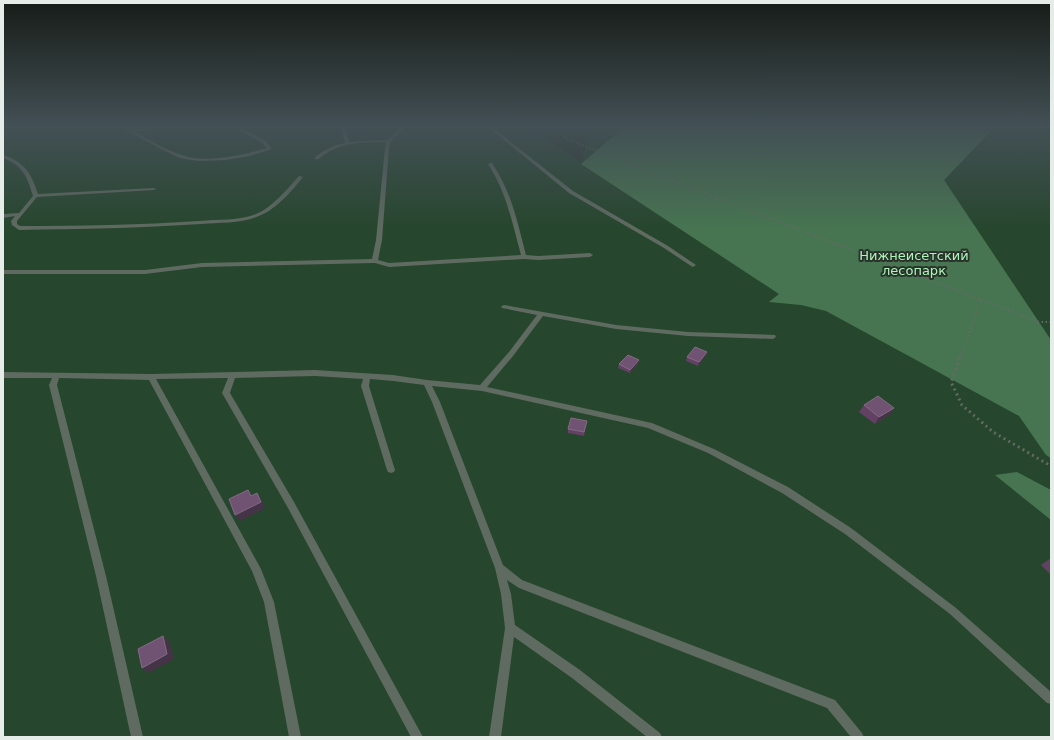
<svg xmlns="http://www.w3.org/2000/svg" width="1054" height="740" font-family="'DejaVu Sans',sans-serif">
	<style>
		.green { fill: #26462d }
		.forest { fill: #477551 }
		.lines { fill: none; stroke-linecap: round; stroke-linejoin: round }
		.path-far2 { stroke: #626b64; stroke-width: 1.5; stroke-dasharray: 1.5 2; stroke-linecap: butt }
		.path-far1 { stroke: #626b64; stroke-width: 2; stroke-dasharray: 1.5 2.5; stroke-linecap: butt }
		.path { stroke: #626b64; stroke-width: 3; stroke-dasharray: 2 3.5; stroke-linecap: butt }
		.service { fill: #5f6a61; fill-rule: evenodd }
		.wall { fill: #624164 }
		.shaded-wall { fill: #453447 }
		.building { fill: #705372; stroke: #836b84 }
		.labels { text-anchor: middle; stroke-width: 4; stroke-linejoin: round; paint-order: stroke }
		.park-label { font-size: 13px; fill: #acf4b9; stroke: #29332b }
	</style>
	<rect width="100%" height="100%" fill="#29332b"/>
	<!-- green -->
	<path class="green" d="M 3,127 L 532,127 L 581,163 L 591,127 L 1051,127 L 1051,737 L 3,737 Z"/>
	<!-- forest -->
	<g class="forest">
		<path d="M 624,127 L 995,127 L 944,180 L 1051,340 L 1051,458 L 1046,455 L 1019,416 L 826,311 L 801,305 L 769,302 L 779,294 L 581,164 Z"/>
		<path d="M 1017,472 L 1051,490 L 1051,520 L 995,475 Z"/>
	</g>
	<g class="lines">
		<!-- path-far2 -->
		<g class="path-far2">
			<path d="M 559,127 L 565,138 L 605,154"/>
			<path d="M 623,161 L 798,229"/>
		</g>
		<!-- path-far1 -->
		<g class="path-far1">
			<path d="M 795,228 L 1039,322 L 1051,322"/>
			<path d="M 960,359 L 981,301"/>
		</g>
		<!-- path -->
		<path class="path" d="M 960,358 L 951,382 L 962,405 L 993,432 L 1051,466"/>
		<!-- service -->
		<g class="service">
			<path d="M 120,127 L 124,127 L 132,130 L 158,127 L 156,128 L 135,132 C 151,140 165,150 182,155 C 206,164 243,155 267,148 L 262,143 L 236,128 L 235,127 L 239,127 L 266,141 L 272,149 L 250,156 L 226,160 L 201,161 L 191,160 L 180,158 L 165,151 Z"/>
			<path d="M 341,127 L 345,127 L 349,142 L 388,140 L 401,127 L 405,127 L 391,141 L 389,148 L 382,240 L 378,260 L 389,263 L 521,255 C 512,223 507,193 488,164 L 490,163 L 492,163 C 512,193 517,221 526,255 L 538,256 L 590,253 L 593,255 L 590,257 L 538,260 L 524,259 L 389,267 L 375,263 L 202,267 L 145,274 L 3,274 L 3,270 L 145,270 L 202,263 L 372,259 L 376,240 L 385,148 L 386,142 C 361,143 339,141 319,159 L 315,159 L 315,157 C 324,150 333,145 345,143 Z"/>
			<path d="M 488,127 L 492,127 L 573,191 L 668,246 L 696,265 L 693,267 L 691,266 L 664,248 L 569,193 Z"/>
			<path d="M 3,155 C 25,162 31,173 38,194 L 154,188 L 156,189 L 154,190 L 37,197 L 17,221 L 17,224 L 20,226 C 80,226 140,225 199,221 C 218,219 239,221 256,214 C 273,207 287,189 299,176 L 303,177 C 293,190 276,209 261,215 C 243,224 220,222 201,224 C 140,228 80,229 19,230 L 12,225 L 11,221 L 15,216 L 3,218 L 3,214 L 19,213 L 33,196 C 27,176 23,166 3,158 Z"/>
			<path d="M 504,305 L 616,325 L 688,332 L 775,335 L 776,337 L 773,339 L 688,336 L 616,329 L 543,316 L 513,356 L 487,387 L 652,423 L 714,449 L 788,487 L 851,528 L 956,608 L 1051,692 L 1051,704 L 1047,703 L 950,614 L 845,534 L 782,493 L 708,453 L 648,428 L 482,391 L 432,386 L 440,402 L 503,565 L 522,580 L 835,700 L 862,733 L 864,737 L 851,737 L 827,708 L 519,588 L 507,580 L 511,594 L 515,625 L 580,670 L 660,733 L 662,737 L 647,737 L 572,678 L 514,637 L 501,737 L 489,737 L 505,628 L 501,594 L 495,568 L 432,402 L 424,385 L 393,381 L 370,379 L 369,386 L 395,470 L 394,472 L 391,473 L 388,472 L 387,470 L 361,386 L 363,379 L 315,376 L 235,378 L 230,393 L 294,502 L 423,737 L 411,737 L 288,508 L 222,393 L 228,378 L 156,379 L 261,569 L 274,602 L 301,737 L 289,737 L 264,602 L 252,571 L 149,380 L 59,378 L 57,385 L 106,576 L 143,737 L 131,737 L 96,576 L 49,385 L 52,378 L 3,378 L 3,372 L 151,374 L 315,370 L 393,375 L 427,380 L 480,385 L 509,352 L 537,315 L 502,308 L 501,307 L 502,306 Z"/>
		</g>
	</g>
	<!-- wall -->
	<g class="wall">
		<path d="M 707,352 L 706,355 L 698,366 L 686,361 L 687,357 Z"/>
		<path d="M 619,364 L 638,364 L 630,373 L 618,368 Z"/>
		<path d="M 864,405 L 894,408 L 889,415 L 875,424 L 859,412 Z"/>
		<path d="M 586,425 L 584,436 L 568,433 L 568,429 Z"/>
		<path d="M 1051,558 L 1051,575 L 1041,565 Z"/>
	</g>
	<!-- shaded-wall -->
	<g class="shaded-wall">
		<path d="M 707,352 L 706,355 L 698,366 L 699,362 Z"/>
		<path d="M 639,360 L 638,364 L 630,373 L 630,370 Z"/>
		<path d="M 894,408 L 889,415 L 875,424 L 879,417 Z"/>
		<path d="M 257,493 L 261,499 L 265,508 L 240,521 L 235,515 Z"/>
		<path d="M 163,636 L 169,641 L 174,659 L 149,673 L 142,668 Z"/>
	</g>
	<!-- building -->
	<g class="building">
		<path d="M 695,347 L 707,352 L 699,362 L 687,357 Z"/>
		<path d="M 628,355 L 639,360 L 630,370 L 619,364 Z"/>
		<path d="M 878,396 L 894,408 L 879,417 L 864,405 Z"/>
		<path d="M 571,418 L 587,421 L 584,432 L 568,429 Z"/>
		<path d="M 248,490 L 251,496 L 257,493 L 261,502 L 235,515 L 229,499 Z"/>
		<path d="M 163,636 L 167,654 L 142,668 L 138,649 Z"/>
	</g>
	<!-- sky -->
	<linearGradient id="sky" x2="0" y2="1"><stop stop-color="#171c18"/><stop offset="0.55" stop-color="#435055"/><stop offset="1" stop-color="#435055" stop-opacity="0"/></linearGradient>
	<rect width="1054" height="230" fill="url(#sky)"/>
	<g class="labels">
		<!-- park labels -->
		<g class="park-label">
			<text x="914" y="260">Нижнеисетский<tspan x="914" dy="15">лесопарк</tspan></text>
		</g>
	</g>
	<!-- border -->
	<rect width="1054" height="740" fill="none" stroke="#e6ece7" stroke-width="8"/>
</svg>
